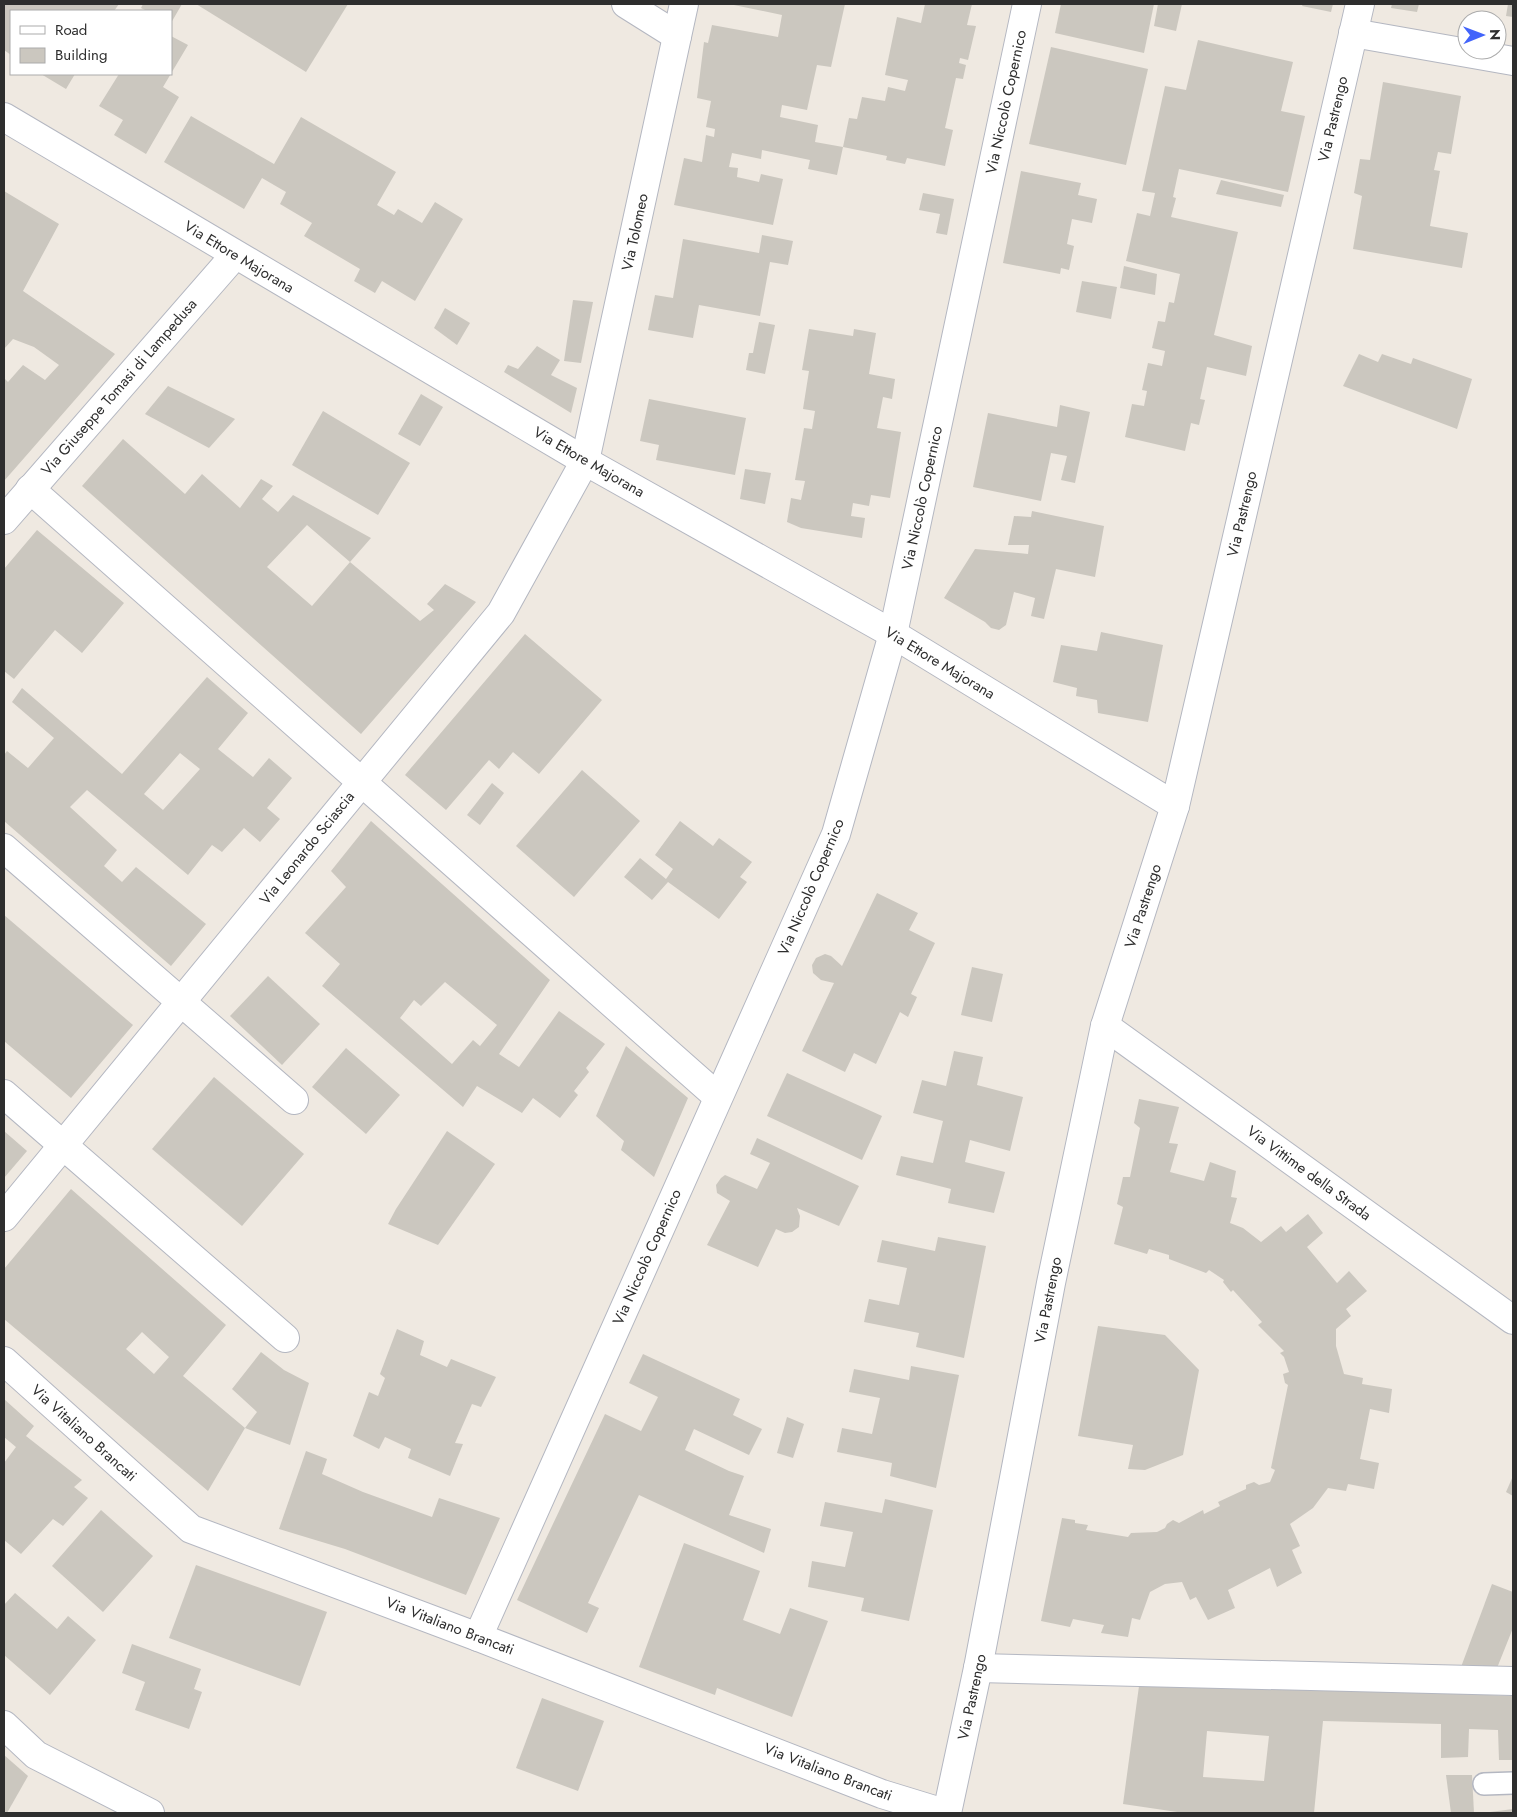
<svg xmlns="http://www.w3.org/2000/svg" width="1517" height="1817" font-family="Jost,sans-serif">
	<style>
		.building { fill: #cbc7bf; fill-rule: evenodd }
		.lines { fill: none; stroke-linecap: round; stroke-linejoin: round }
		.lane-casing { stroke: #b4b7c1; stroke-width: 24 }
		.street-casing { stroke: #b4b7c1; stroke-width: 30 }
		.lane { stroke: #fff; stroke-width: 21 }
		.street { stroke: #fff; stroke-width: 28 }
		.labels { text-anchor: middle; stroke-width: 4; stroke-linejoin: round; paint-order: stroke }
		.street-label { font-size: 15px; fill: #2e2e2e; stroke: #fff }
	</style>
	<rect width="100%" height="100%" fill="#efe9e1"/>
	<!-- building -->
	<g class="building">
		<path d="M 4,4 L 119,4 L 114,11 L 11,11 L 11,55 L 4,50 Z"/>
		<path d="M 143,4 L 182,4 L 171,23 L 171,11 L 147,11 L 141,8 Z"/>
		<path d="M 196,4 L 348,4 L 306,72 Z"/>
		<path d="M 729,4 L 845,4 L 831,67 L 817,65 L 807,110 L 782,105 L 780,117 L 818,125 L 815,142 L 843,147 L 837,175 L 808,169 L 810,160 L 762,150 L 761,159 L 732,153 L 729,167 L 738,168 L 737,177 L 759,182 L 761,174 L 783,179 L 773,225 L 674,205 L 684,158 L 702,162 L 706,135 L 714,137 L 715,129 L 706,127 L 711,101 L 697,98 L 704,42 L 708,43 L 712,25 L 778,37 L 782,15 Z"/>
		<path d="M 925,4 L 972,4 L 967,25 L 976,26 L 968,60 L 960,58 L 959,63 L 966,65 L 963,79 L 956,78 L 945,128 L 953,130 L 945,166 L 907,158 L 905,164 L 886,160 L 887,156 L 843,147 L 849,118 L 857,119 L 862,97 L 885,101 L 888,87 L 905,91 L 908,80 L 885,75 L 897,17 L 921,23 Z"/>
		<path d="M 1061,4 L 1154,4 L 1144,53 L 1055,33 Z"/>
		<path d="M 1158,4 L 1182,4 L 1176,31 L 1154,26 Z"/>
		<path d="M 1303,4 L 1333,4 L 1331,12 L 1302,6 Z"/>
		<path d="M 1392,4 L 1419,4 L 1417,12 L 1391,8 Z"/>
		<path d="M 1508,4 L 1513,4 L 1513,17 L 1506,16 Z"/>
		<path d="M 171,36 L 188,45 L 163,87 L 179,97 L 146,154 L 114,135 L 123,120 L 99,106 L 119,74 L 171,74 Z"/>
		<path d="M 1198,40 L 1293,62 L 1281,111 L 1305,116 L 1288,192 L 1179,169 L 1173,197 L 1176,198 L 1171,217 L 1238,232 L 1214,335 L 1252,346 L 1246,376 L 1207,367 L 1200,399 L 1205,400 L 1199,425 L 1191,423 L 1185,451 L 1125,437 L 1132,404 L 1144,406 L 1147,391 L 1142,390 L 1148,363 L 1162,366 L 1165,351 L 1152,348 L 1158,321 L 1165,322 L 1169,302 L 1174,303 L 1180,274 L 1126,261 L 1137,213 L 1150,216 L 1155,193 L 1142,191 L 1165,86 L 1186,90 Z"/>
		<path d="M 1051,47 L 1148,69 L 1126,165 L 1029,144 Z"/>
		<path d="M 41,74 L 75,74 L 66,89 Z"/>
		<path d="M 1383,82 L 1461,96 L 1451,154 L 1438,152 L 1434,170 L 1440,171 L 1430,226 L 1468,233 L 1462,268 L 1353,249 L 1362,196 L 1354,193 L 1360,159 L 1370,160 Z"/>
		<path d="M 191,116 L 274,164 L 301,117 L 396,172 L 377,205 L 394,215 L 398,209 L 422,223 L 435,202 L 463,219 L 415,301 L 382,281 L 375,293 L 354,281 L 360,269 L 304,236 L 312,223 L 280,204 L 286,192 L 262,178 L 244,209 L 164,162 Z"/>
		<path d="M 1021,171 L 1081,183 L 1078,195 L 1097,199 L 1092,223 L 1072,219 L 1067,244 L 1074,246 L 1069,270 L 1061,268 L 1060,274 L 1003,263 Z"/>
		<path d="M 1221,180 L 1284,195 L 1281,207 L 1216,194 Z"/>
		<path d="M 4,191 L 59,224 L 23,291 L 115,354 L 4,481 L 4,378 L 8,382 L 23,365 L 45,380 L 59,365 L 34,347 L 13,339 L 4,349 Z"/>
		<path d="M 923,193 L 954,199 L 947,235 L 936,233 L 940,214 L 919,210 Z"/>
		<path d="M 762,235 L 793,241 L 788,265 L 770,262 L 760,316 L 699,305 L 693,338 L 648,330 L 655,295 L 673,298 L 683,239 L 759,253 Z"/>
		<path d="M 1124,266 L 1157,274 L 1155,295 L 1120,288 Z"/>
		<path d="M 1082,281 L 1117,287 L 1111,319 L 1076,312 Z"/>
		<path d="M 573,300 L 593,302 L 581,363 L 564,361 Z"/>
		<path d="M 445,308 L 470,323 L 457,345 L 434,328 Z"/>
		<path d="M 759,322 L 775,325 L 765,374 L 746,370 L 749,353 L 753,353 Z"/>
		<path d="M 809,329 L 853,336 L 854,329 L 876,333 L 869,374 L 895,379 L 892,399 L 883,397 L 877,428 L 901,432 L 890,498 L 871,495 L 869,506 L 853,503 L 851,516 L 865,518 L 862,538 L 801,528 L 787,522 L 791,498 L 801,500 L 805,481 L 795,480 L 804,428 L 812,429 L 815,411 L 803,409 L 809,371 L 802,370 Z"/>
		<path d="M 537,346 L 560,360 L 551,375 L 577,388 L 571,413 L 504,372 L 508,365 L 518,369 Z"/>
		<path d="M 1359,354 L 1378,362 L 1382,354 L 1411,364 L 1413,358 L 1472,379 L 1457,429 L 1343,386 Z"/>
		<path d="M 168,386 L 235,419 L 209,448 L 145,414 Z"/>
		<path d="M 421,394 L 443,407 L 420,446 L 398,434 Z"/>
		<path d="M 649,399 L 746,418 L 735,475 L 656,460 L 659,445 L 640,441 Z"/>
		<path d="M 1060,405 L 1090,412 L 1075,483 L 1061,480 L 1067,456 L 1051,453 L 1041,501 L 973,487 L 988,413 L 1057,427 Z"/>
		<path d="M 323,411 L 410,463 L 378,515 L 292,465 Z"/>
		<path d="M 123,439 L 185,494 L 202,474 L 240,508 L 261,479 L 273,486 L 262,499 L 278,512 L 293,495 L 371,538 L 350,562 L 307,525 L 267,567 L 312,606 L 350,562 L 420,621 L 434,610 L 427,604 L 445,584 L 476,602 L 361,734 L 82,486 Z"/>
		<path d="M 745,469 L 771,473 L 765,504 L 740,499 Z"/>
		<path d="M 1032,511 L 1104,526 L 1095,577 L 1056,569 L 1044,619 L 1031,616 L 1035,598 L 1014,592 L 1006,625 L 999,630 L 991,628 L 985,622 L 944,598 L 975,549 L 1028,554 L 1029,545 L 1008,545 L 1014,516 L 1031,517 Z"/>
		<path d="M 37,530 L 124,603 L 82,653 L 55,630 L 14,679 L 4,671 L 4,569 Z"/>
		<path d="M 1101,632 L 1163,645 L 1148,722 L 1098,713 L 1097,700 L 1076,696 L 1077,688 L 1053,682 L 1061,645 L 1097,651 Z"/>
		<path d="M 525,634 L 602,700 L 539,774 L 513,752 L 499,769 L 489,760 L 446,810 L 405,775 Z"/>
		<path d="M 207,677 L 248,713 L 218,749 L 253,777 L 269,758 L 292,778 L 267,808 L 280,819 L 260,842 L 244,828 L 222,852 L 212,845 L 188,875 L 87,790 L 70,807 L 117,850 L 104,866 L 122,882 L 136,867 L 206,924 L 171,966 L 4,821 L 4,755 L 7,751 L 28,768 L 54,738 L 12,702 L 22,688 L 122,774 ZM 180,753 L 200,769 L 163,810 L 144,794 Z"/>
		<path d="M 582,770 L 640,821 L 574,897 L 516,846 Z"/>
		<path d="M 492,783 L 504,793 L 480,825 L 467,815 Z"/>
		<path d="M 371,821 L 550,980 L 499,1054 L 519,1067 L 559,1011 L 605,1044 L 586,1068 L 589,1072 L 574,1091 L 578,1095 L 560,1118 L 533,1098 L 522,1113 L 477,1086 L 463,1107 L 322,986 L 340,964 L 305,933 L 346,887 L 331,871 ZM 445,982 L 497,1025 L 480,1046 L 473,1040 L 452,1064 L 400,1018 L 414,1000 L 421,1006 Z"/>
		<path d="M 680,821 L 713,846 L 719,838 L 752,862 L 740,877 L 747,882 L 719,919 L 668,882 L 652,900 L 624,877 L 640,858 L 666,879 L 673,869 L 655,855 Z"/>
		<path d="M 877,893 L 918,913 L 909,930 L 935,943 L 911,994 L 917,997 L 908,1017 L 900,1012 L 876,1064 L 854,1053 L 845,1072 L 802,1051 L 834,983 L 821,980 L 813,973 L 812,965 L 816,958 L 825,954 L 831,956 L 842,966 Z"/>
		<path d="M 4,915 L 133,1025 L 71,1098 L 4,1041 Z"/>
		<path d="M 972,967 L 1003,974 L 992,1022 L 961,1015 Z"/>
		<path d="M 268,976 L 320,1024 L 282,1065 L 230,1016 Z"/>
		<path d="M 626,1046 L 688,1098 L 654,1177 L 621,1150 L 624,1141 L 596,1116 Z"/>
		<path d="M 346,1048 L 400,1095 L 366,1134 L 312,1087 Z"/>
		<path d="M 954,1051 L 983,1057 L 977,1085 L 1023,1097 L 1010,1151 L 970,1140 L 965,1162 L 1005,1172 L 994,1213 L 948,1203 L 951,1189 L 896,1175 L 901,1156 L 933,1163 L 943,1121 L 913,1113 L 922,1080 L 946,1086 Z"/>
		<path d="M 787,1073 L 882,1116 L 862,1160 L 767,1116 Z"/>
		<path d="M 214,1077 L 304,1154 L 242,1226 L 152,1149 Z"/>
		<path d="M 1139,1099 L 1179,1107 L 1169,1143 L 1178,1144 L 1170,1172 L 1204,1181 L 1210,1162 L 1236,1171 L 1231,1197 L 1237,1198 L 1230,1223 L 1243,1228 L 1261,1242 L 1281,1226 L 1286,1232 L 1308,1214 L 1323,1233 L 1307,1247 L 1337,1283 L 1349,1271 L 1367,1291 L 1346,1309 L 1351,1316 L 1336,1329 L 1336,1346 L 1344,1374 L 1363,1378 L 1362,1384 L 1392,1389 L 1389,1413 L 1370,1409 L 1360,1459 L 1379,1463 L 1374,1489 L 1348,1484 L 1346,1491 L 1328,1488 L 1313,1508 L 1290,1524 L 1300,1546 L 1292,1550 L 1302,1573 L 1277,1587 L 1270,1568 L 1228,1590 L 1235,1608 L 1208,1620 L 1196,1597 L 1190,1600 L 1182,1582 L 1165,1584 L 1150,1592 L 1140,1620 L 1132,1618 L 1128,1637 L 1101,1633 L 1104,1625 L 1073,1619 L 1070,1627 L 1041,1621 L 1062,1518 L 1075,1520 L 1075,1523 L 1088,1525 L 1086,1530 L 1128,1537 L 1131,1533 L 1157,1532 L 1165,1528 L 1167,1524 L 1173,1520 L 1179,1523 L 1203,1510 L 1204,1514 L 1220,1506 L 1218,1502 L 1246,1489 L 1246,1485 L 1254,1482 L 1259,1485 L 1270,1482 L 1275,1470 L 1271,1468 L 1288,1385 L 1285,1383 L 1283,1374 L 1289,1372 L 1284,1357 L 1280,1353 L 1284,1351 L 1258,1325 L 1262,1322 L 1233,1290 L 1231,1292 L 1223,1282 L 1224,1280 L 1209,1270 L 1206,1273 L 1169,1259 L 1169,1255 L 1149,1249 L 1147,1254 L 1114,1244 L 1123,1207 L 1117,1204 L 1123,1177 L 1130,1177 L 1140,1128 L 1134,1123 Z"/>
		<path d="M 4,1131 L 27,1151 L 4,1178 Z"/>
		<path d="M 447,1131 L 495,1164 L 438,1245 L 388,1224 L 396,1209 Z"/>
		<path d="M 757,1138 L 859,1186 L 839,1226 L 797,1208 L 800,1216 L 799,1227 L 792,1232 L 785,1233 L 776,1229 L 758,1267 L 707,1245 L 730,1201 L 717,1193 L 716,1185 L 721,1178 L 725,1175 L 757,1189 L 770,1163 L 750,1154 Z"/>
		<path d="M 71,1189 L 226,1325 L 183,1376 L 245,1428 L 208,1491 L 4,1319 L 4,1269 ZM 142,1332 L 169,1357 L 154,1374 L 126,1349 Z"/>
		<path d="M 938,1237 L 986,1246 L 964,1358 L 916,1347 L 919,1333 L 864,1322 L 869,1299 L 899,1305 L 907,1268 L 877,1262 L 882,1240 L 935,1251 Z"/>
		<path d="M 1098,1326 L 1165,1335 L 1199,1370 L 1183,1455 L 1145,1470 L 1128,1469 L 1133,1445 L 1078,1436 Z"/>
		<path d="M 397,1329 L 424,1341 L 420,1355 L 447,1367 L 451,1359 L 496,1377 L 481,1407 L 472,1404 L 455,1443 L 463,1444 L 450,1476 L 408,1458 L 411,1449 L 385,1437 L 379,1449 L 353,1436 L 369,1392 L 378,1396 L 385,1378 L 380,1374 Z"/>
		<path d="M 261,1352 L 284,1370 L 309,1383 L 290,1445 L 245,1428 L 257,1412 L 232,1389 Z"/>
		<path d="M 643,1354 L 740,1399 L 733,1415 L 762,1429 L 749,1455 L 694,1429 L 685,1450 L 729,1471 L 744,1476 L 729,1515 L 771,1529 L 764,1553 L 639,1495 L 588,1603 L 599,1608 L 587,1633 L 517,1600 L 605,1414 L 641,1431 L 658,1397 L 629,1383 Z"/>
		<path d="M 911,1366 L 959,1375 L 936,1488 L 890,1476 L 892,1463 L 837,1452 L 842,1428 L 872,1434 L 880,1398 L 849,1392 L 854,1369 L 909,1380 Z"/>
		<path d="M 4,1399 L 34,1426 L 26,1436 L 82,1480 L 74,1487 L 88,1498 L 63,1526 L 53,1519 L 21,1554 L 4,1540 L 4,1463 L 16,1447 L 4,1437 Z"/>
		<path d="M 787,1417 L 804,1424 L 793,1458 L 777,1453 Z"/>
		<path d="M 306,1451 L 327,1459 L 322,1474 L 363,1492 L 432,1517 L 439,1498 L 500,1518 L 466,1595 L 345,1549 L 279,1529 Z"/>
		<path d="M 1513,1476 L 1513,1496 L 1506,1492 Z"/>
		<path d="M 885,1499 L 933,1510 L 909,1621 L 861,1611 L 864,1598 L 808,1587 L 812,1561 L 845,1567 L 853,1532 L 820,1526 L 825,1502 L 882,1513 Z"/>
		<path d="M 101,1510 L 153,1556 L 103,1612 L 52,1566 Z"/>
		<path d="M 684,1543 L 760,1571 L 743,1620 L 780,1634 L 790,1608 L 828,1621 L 792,1717 L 717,1688 L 715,1695 L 639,1667 Z"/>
		<path d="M 196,1565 L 327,1612 L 300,1686 L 169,1638 Z"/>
		<path d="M 1492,1584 L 1513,1592 L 1513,1628 L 1497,1668 L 1461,1667 Z"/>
		<path d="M 15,1593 L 57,1629 L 68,1616 L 96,1640 L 50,1695 L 4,1655 L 4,1605 Z"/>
		<path d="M 132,1644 L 201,1669 L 194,1689 L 202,1692 L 189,1729 L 135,1710 L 145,1682 L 122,1673 Z"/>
		<path d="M 1139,1686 L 1364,1690 L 1513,1696 L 1513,1760 L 1499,1760 L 1498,1730 L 1469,1729 L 1468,1757 L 1441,1758 L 1441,1724 L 1323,1721 L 1314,1813 L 1184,1813 L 1123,1804 ZM 1207,1731 L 1269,1736 L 1264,1781 L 1203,1777 Z"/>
		<path d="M 542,1698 L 604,1721 L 578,1791 L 516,1768 Z"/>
		<path d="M 4,1755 L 28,1776 L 7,1813 L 4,1813 Z"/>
		<path d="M 1446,1775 L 1472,1775 L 1474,1813 L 1451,1813 Z"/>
		<path d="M 1513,1809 L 1513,1813 L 1490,1813 L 1490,1812 Z"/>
	</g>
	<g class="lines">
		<defs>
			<path id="lane" d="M 1484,1784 L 1513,1783"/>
			<g id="street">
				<path d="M 626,4 L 677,36"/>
				<path d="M 1353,33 L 1513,61"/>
				<path d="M 4,117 L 585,461 L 893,634 L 1175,806"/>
				<path d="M 30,489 L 718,1097"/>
				<path d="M 4,520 L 235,255"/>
				<path d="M 4,848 L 294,1100"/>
				<path d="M 1105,1026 L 1513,1320"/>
				<path d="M 4,1094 L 285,1338"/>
				<path d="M 4,1217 L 501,613 L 585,461 L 684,4"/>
				<path d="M 4,1361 L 191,1529 L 478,1637 L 882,1794 L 944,1813"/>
				<path d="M 478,1637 L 836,834 L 893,634 L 1027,4"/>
				<path d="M 978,1668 L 1513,1681"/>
				<path d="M 4,1725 L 36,1755 L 150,1813"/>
				<path d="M 947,1813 L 978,1668 L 1051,1283 L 1105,1026 L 1175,806 L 1360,4"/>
			</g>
		</defs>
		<!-- lane casing -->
		<use href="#lane" class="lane-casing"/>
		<!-- street casing -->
		<use href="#street" class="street-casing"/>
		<!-- lane -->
		<use href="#lane" class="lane"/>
		<!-- street -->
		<use href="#street" class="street"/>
	</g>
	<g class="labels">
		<!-- street labels -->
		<g class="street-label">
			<text transform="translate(1006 102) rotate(-78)" y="5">Via Niccolò Copernico</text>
			<text transform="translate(1333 119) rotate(-77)" y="5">Via Pastrengo</text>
			<text transform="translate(635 232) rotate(-78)" y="5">Via Tolomeo</text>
			<text transform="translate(239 257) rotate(31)" y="5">Via Ettore Majorana</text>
			<text transform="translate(119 387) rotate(-49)" y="5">Via Giuseppe Tomasi di Lampedusa</text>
			<text transform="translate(589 462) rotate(30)" y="5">Via Ettore Majorana</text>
			<text transform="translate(922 498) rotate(-78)" y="5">Via Niccolò Copernico</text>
			<text transform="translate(1242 514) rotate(-77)" y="5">Via Pastrengo</text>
			<text transform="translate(940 663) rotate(31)" y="5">Via Ettore Majorana</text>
			<text transform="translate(307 848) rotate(-51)" y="5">Via Leonardo Sciascia</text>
			<text transform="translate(811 887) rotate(-67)" y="5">Via Niccolò Copernico</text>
			<text transform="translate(1143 906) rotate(-72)" y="5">Via Pastrengo</text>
			<text transform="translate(1309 1173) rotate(36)" y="5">Via Vittime della Strada</text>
			<text transform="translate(647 1257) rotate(-66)" y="5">Via Niccolò Copernico</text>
			<text transform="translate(1048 1300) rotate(-79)" y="5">Via Pastrengo</text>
			<text transform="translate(84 1433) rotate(42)" y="5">Via Vitaliano Brancati</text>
			<text transform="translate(450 1626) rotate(21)" y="5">Via Vitaliano Brancati</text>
			<text transform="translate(972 1697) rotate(-78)" y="5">Via Pastrengo</text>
			<text transform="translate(828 1772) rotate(21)" y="5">Via Vitaliano Brancati</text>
		</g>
	</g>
	<!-- border -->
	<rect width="1517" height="1817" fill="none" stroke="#2e2e2e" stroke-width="10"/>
	<!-- legend -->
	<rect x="10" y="10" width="162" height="65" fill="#ffffff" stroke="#ababab"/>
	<rect x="20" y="26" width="25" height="8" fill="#ffffff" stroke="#ababab"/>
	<text x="55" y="35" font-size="15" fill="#2e2e2e">Road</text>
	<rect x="20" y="48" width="25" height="15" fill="#cbc7bf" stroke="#ababab"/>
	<text x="55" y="60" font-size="15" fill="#2e2e2e">Building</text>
	<!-- north arrow -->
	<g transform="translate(1482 35) rotate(89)"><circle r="24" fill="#ffffff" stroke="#ababab"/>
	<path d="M0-4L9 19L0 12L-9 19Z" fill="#4264fb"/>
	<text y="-8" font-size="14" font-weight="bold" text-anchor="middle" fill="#2e2e2e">N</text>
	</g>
</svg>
